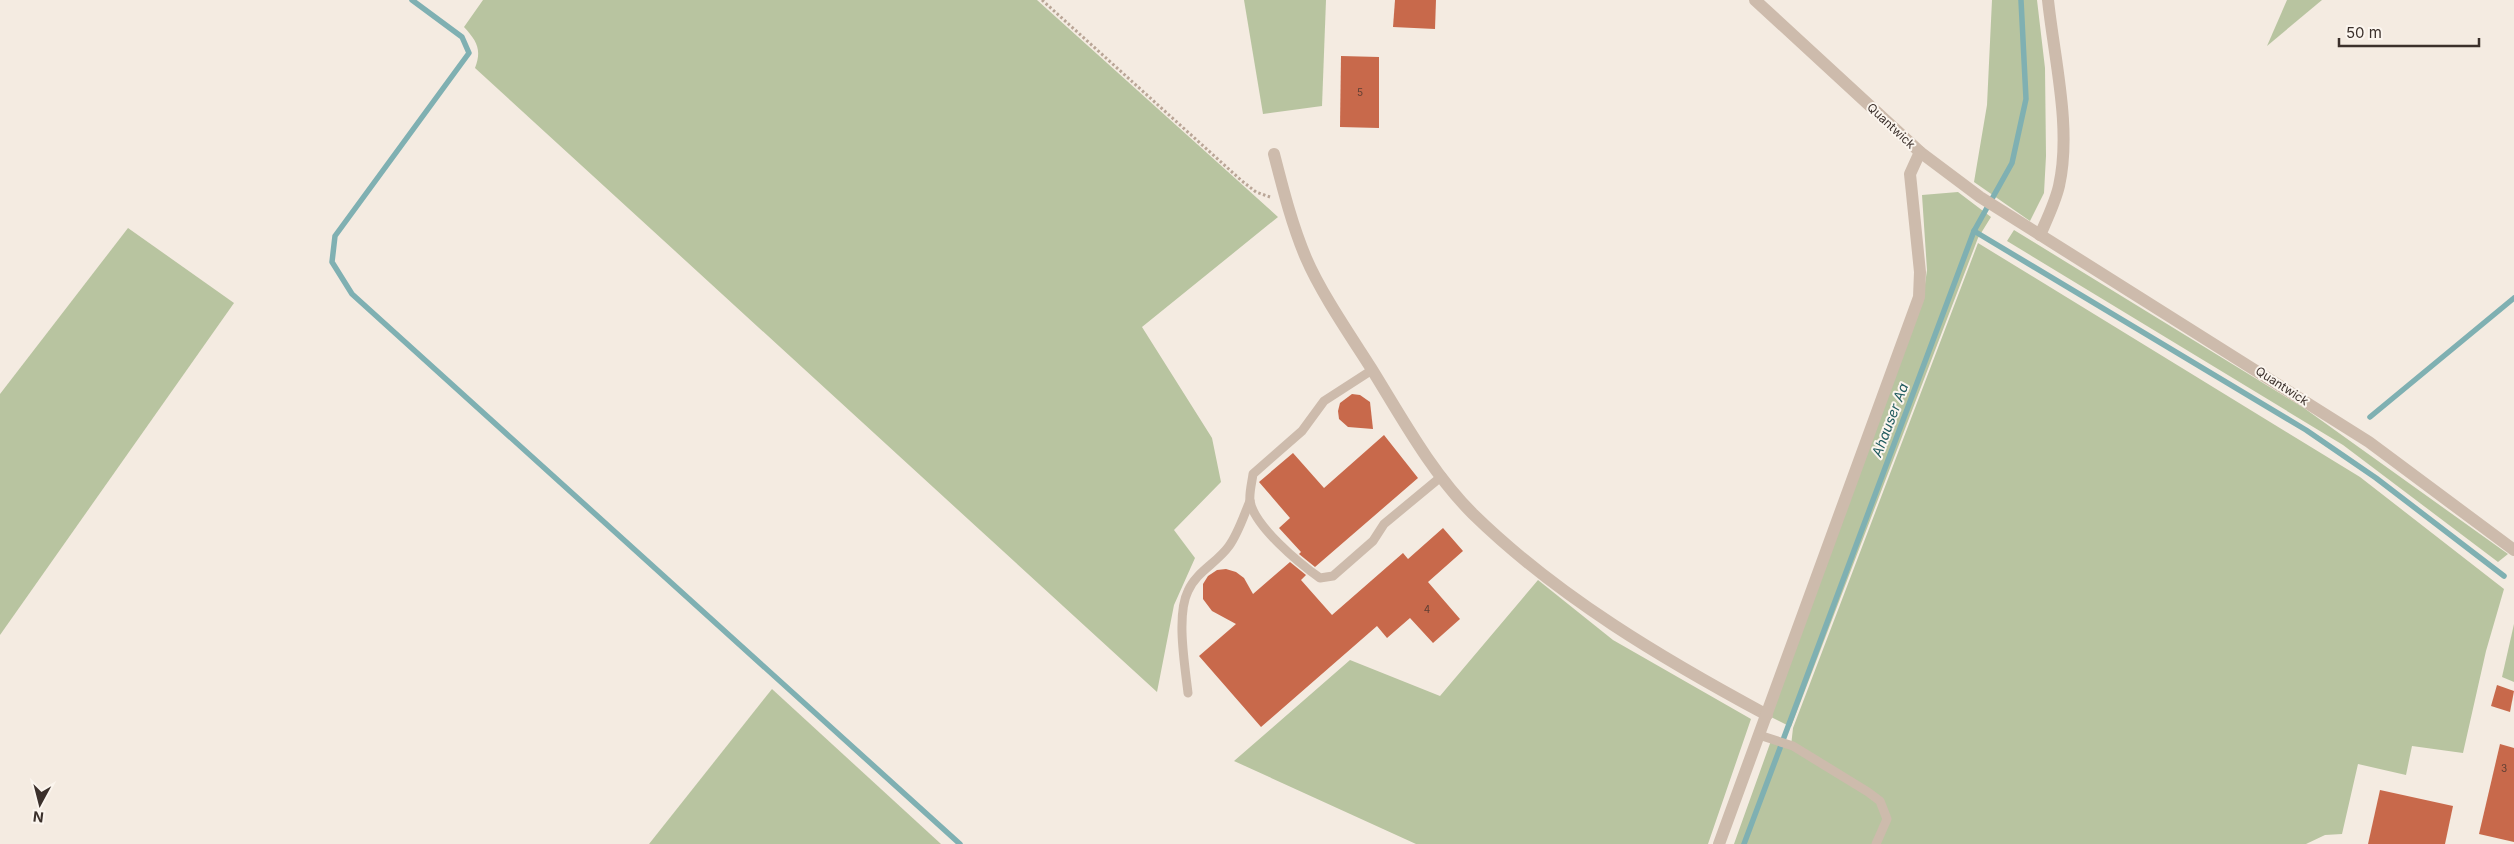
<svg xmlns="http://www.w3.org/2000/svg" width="2514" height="844" font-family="Inter,sans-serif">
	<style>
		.green { fill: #b8c4a0 }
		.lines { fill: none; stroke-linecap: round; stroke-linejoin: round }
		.stream { stroke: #7fb0b2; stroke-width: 5.5 }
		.building { fill: #c8694b }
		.path { stroke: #b9a596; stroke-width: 3; stroke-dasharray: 2.5 2.5; stroke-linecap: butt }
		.lane { stroke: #cdbbac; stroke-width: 9 }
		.street { stroke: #cdbbac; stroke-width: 12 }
		.labels { text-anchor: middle; stroke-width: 4; stroke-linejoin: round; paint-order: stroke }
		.number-label { font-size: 10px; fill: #5e3e33 }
		.street-label { font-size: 12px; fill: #3b302b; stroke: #fbf5ee }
		.water-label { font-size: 14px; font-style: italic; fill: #1f5a5e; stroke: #fbf5ee }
	</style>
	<rect width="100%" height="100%" fill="#f4ebe1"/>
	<!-- green -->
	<g class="green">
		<path d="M 483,0 L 1037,0 L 1278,217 L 1142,327 L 1212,438 L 1221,482 L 1174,530 L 1195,558 L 1174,605 L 1157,692 L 475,68 C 482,50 477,41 464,27 Z"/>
		<path d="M 1244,0 L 1326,0 L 1322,106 L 1263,114 Z"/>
		<path d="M 1992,0 L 2037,0 L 2045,68 L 2046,156 L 2044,193 L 2030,221 L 1974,182 L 1987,105 Z"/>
		<path d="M 2287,0 L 2322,0 L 2267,46 Z"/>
		<path d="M 1958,192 L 1991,217 L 1978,238 L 1791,727 L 1771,717 L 1923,298 L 1927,270 L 1922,195 Z"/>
		<path d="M 128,228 L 234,303 L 0,635 L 0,394 Z"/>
		<path d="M 2014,230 L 2304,408 L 2508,554 L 2498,562 L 2343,445 L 2007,241 Z"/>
		<path d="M 1978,243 L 2360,477 L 2504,589 L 2486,651 L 2463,753 L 2412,746 L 2406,775 L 2358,764 L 2342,834 L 2325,835 L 2306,844 L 1734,844 L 1772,738 L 1791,746 L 1793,728 Z"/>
		<path d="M 1538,580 L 1613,640 L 1751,719 L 1708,844 L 1416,844 L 1234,761 L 1350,660 L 1440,696 Z"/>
		<path d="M 2514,624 L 2514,682 L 2502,677 Z"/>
		<path d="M 772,689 L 941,844 L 649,844 Z"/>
	</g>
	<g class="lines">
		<!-- stream -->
		<g class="stream">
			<path d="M 412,0 L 462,37 L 469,53 L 335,236 L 332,262 L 352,294 L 960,844"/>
			<path d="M 1974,231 L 2306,430 L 2376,478 L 2504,576"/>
			<path d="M 2370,417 L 2514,298"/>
			<path d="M 1744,844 L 1974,231 L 2012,163 L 2026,99 L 2021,0"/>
		</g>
	</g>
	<!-- building -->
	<g class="building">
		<path d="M 1395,0 L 1436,0 L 1435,29 L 1393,27 Z"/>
		<path d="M 1341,56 L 1379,57 L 1379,128 L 1340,127 Z"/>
		<path d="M 1352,394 L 1360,395 L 1370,402 L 1373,429 L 1348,427 L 1339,419 L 1338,411 L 1340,403 Z"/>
		<path d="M 1384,435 L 1418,478 L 1315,567 L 1299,554 L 1301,552 L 1279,528 L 1290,518 L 1259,482 L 1293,453 L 1324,488 Z"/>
		<path d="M 1443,528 L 1463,551 L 1428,582 L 1460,619 L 1433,643 L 1410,618 L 1387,638 L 1377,626 L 1261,727 L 1199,656 L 1236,624 L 1212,611 L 1203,599 L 1203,584 L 1208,576 L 1217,570 L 1226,569 L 1236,572 L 1244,578 L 1253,594 L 1290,562 L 1306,575 L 1301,580 L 1332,615 L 1403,553 L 1408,559 Z"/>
		<path d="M 2497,685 L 2514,691 L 2510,712 L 2491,706 Z"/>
		<path d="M 2500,744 L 2514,748 L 2514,842 L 2479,834 Z"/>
		<path d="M 2380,790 L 2453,806 L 2445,844 L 2368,844 Z"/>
	</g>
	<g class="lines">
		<!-- path -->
		<path class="path" d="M 1042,0 L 1242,181 L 1256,192 L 1270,197"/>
		<!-- lane -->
		<g class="lane">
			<path d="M 1372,370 L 1324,401 L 1302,431 L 1253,474 C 1252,482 1249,493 1250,501 C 1254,526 1300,564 1320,578 L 1333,576 L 1373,541 L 1384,524 L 1442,476"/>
			<path d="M 1188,693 C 1185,666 1176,615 1188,591 C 1196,572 1217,563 1229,546 C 1238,534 1244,515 1250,501"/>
			<path d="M 1759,735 L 1793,746 L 1868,792 L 1880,801 L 1887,819 L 1876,844"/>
		</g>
		<!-- street -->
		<g class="street">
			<path d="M 1755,0 L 1920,152 L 1980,197 L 2369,442 L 2514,550"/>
			<path d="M 1274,154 C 1283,189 1292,225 1306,258 C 1321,293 1350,335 1371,368 C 1402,418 1431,472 1473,514 C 1558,597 1663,659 1767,715"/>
			<path d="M 2040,235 C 2047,219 2055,203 2059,186 C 2072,128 2054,58 2048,0"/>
			<path d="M 1719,844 L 1919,297 L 1920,272 L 1910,174 L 1920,152"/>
		</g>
	</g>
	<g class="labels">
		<!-- number labels -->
		<g class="number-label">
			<text x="1360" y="96">5</text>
			<text x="1427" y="613">4</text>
			<text x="2504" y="772">3</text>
		</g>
		<!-- street labels -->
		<g class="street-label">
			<text transform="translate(1891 126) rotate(43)" y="4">Quantwick</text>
			<text transform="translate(2282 386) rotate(33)" y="4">Quantwick</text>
		</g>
		<!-- water labels -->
		<g class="water-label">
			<text transform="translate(1890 420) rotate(-69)" y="5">Ahauser Aa</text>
		</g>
	</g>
	<!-- north arrow -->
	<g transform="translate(40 804) rotate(187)" stroke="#fbf5ee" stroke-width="4" paint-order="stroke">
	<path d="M0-4L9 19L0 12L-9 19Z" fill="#3b302b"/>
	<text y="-8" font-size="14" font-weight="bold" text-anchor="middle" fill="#3b302b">N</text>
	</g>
	<!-- scale -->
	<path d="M2339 38v8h140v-8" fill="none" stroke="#3b302b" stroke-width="2.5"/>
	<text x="2346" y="38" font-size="15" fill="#3b302b" stroke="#fbf5ee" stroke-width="4" paint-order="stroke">50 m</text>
</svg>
